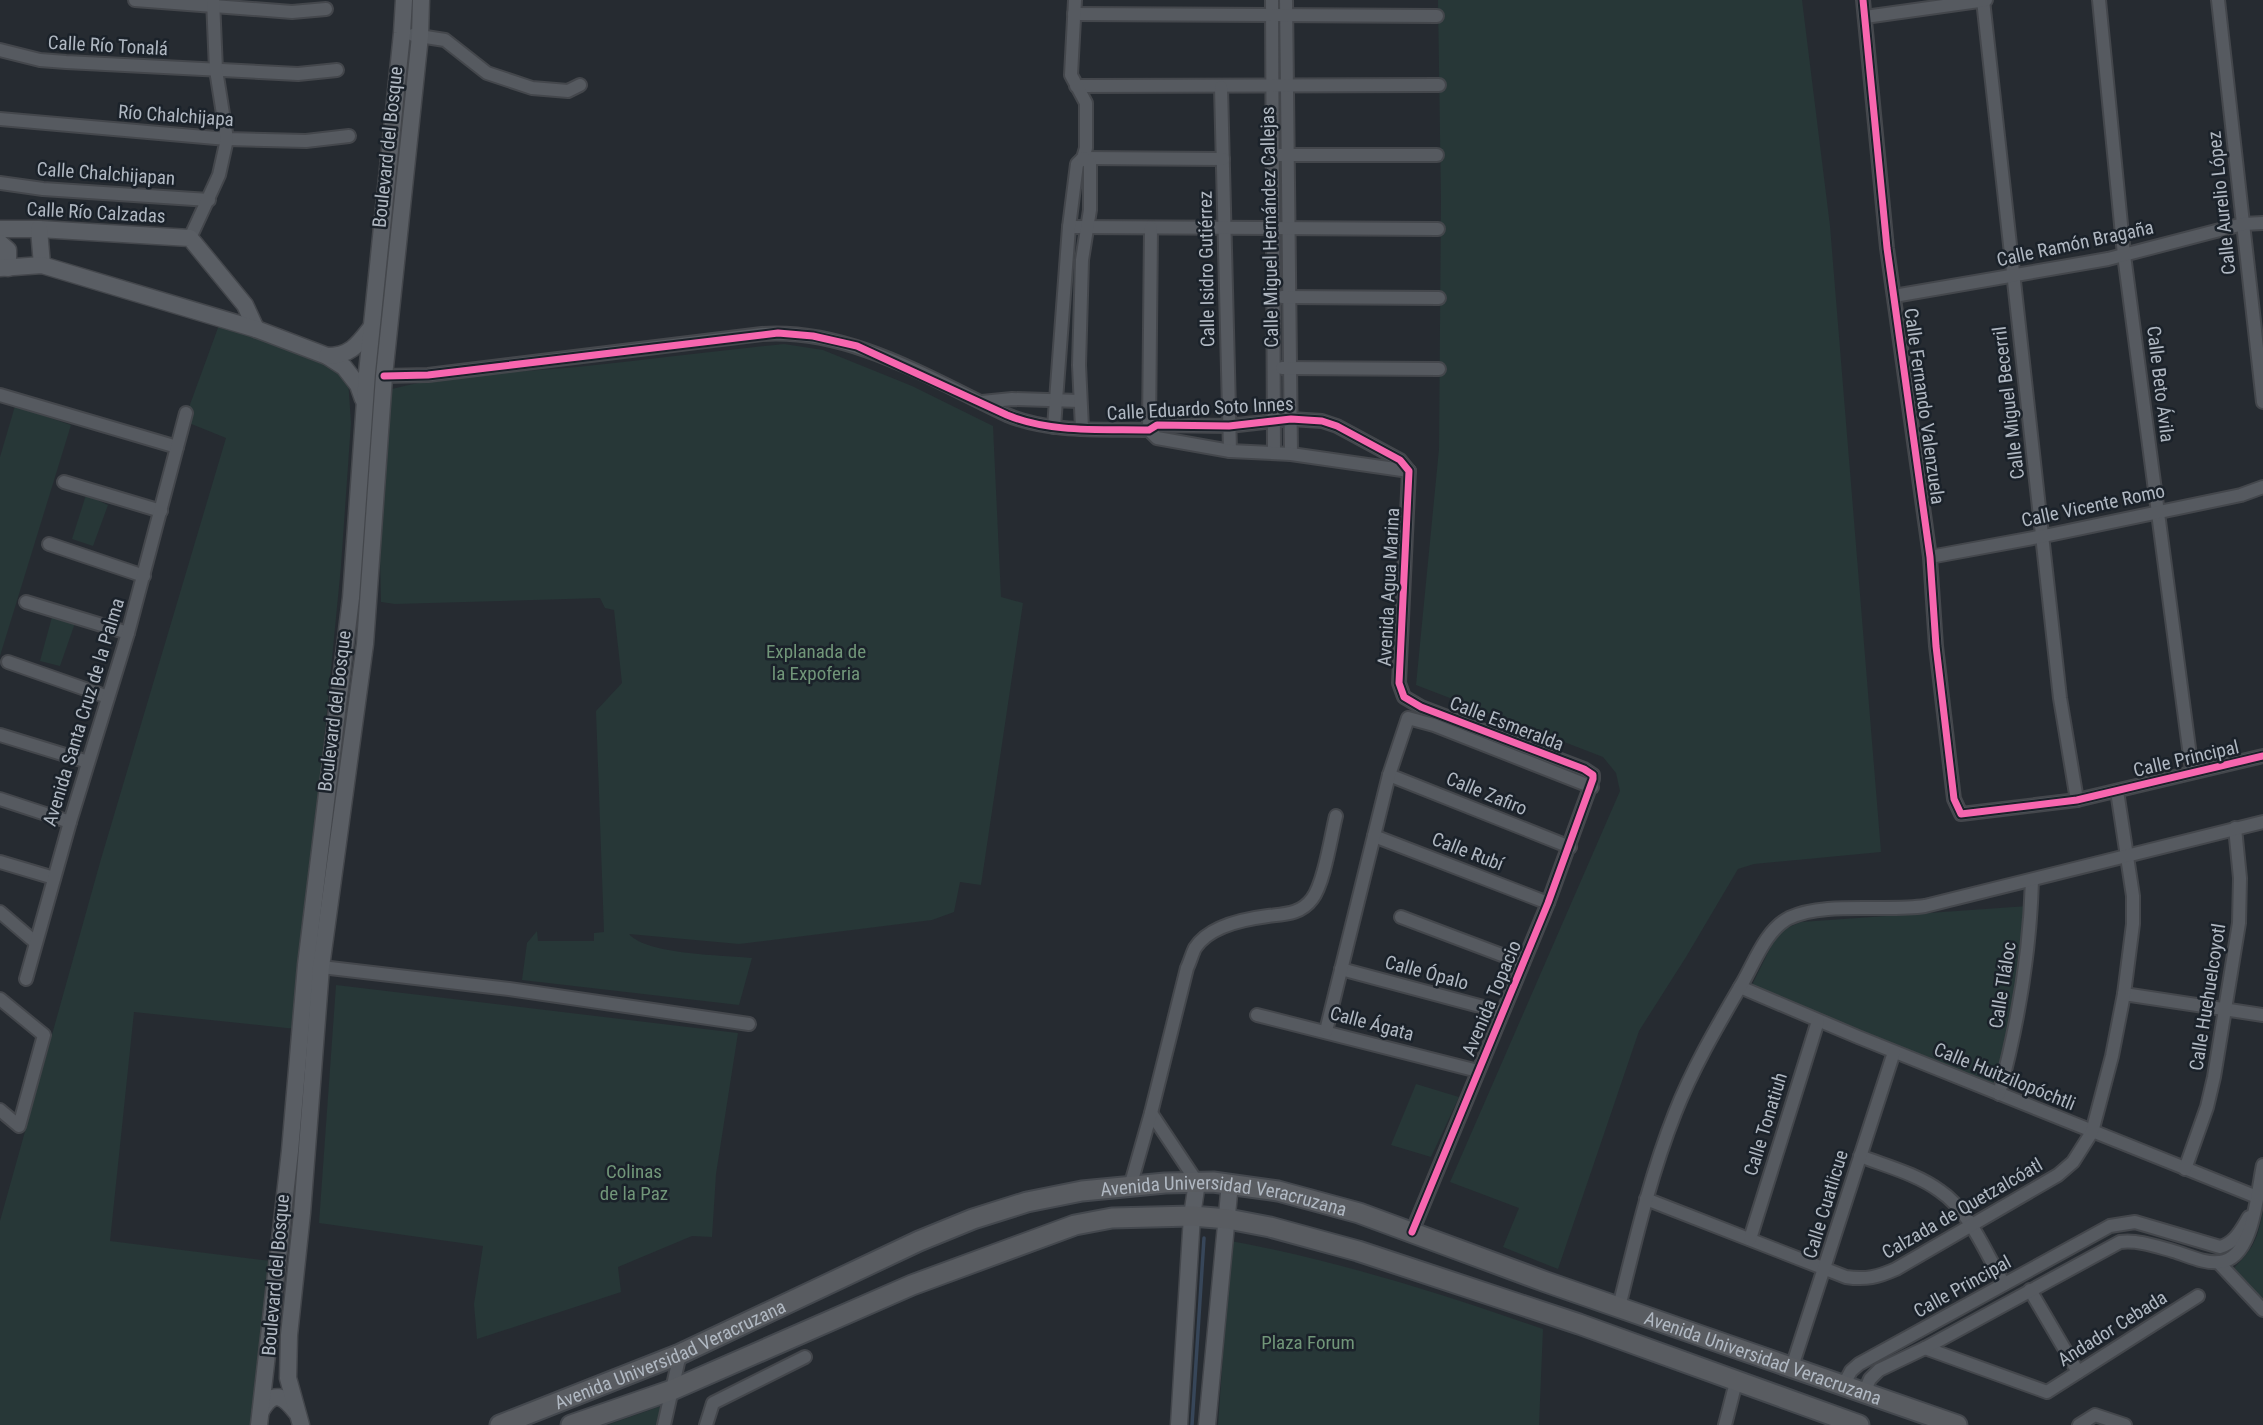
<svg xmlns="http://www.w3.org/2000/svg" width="2263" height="1425" font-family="'Roboto Condensed',sans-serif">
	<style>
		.green { fill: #273737 }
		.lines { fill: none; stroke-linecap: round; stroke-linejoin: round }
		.stream { stroke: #374659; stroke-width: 3.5 }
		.street-casing { stroke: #44474c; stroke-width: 16 }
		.secondary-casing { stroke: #44474c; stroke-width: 19 }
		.primary-casing { stroke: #44484e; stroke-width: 23 }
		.street { stroke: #565a60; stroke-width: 12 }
		.secondary { stroke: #5a5e64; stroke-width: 16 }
		.primary { stroke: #595c61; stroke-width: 19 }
		.cycleway-casing { stroke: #1b222a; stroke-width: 11 }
		.cycleway { stroke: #f766af; stroke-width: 7 }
		.labels { text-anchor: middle; stroke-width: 5; stroke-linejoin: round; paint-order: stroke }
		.street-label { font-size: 19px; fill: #b0b8c2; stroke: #1b222a }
		.park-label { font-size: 19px; fill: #719679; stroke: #1b222a }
	</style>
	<rect width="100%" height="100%" fill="#262b31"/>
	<!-- green -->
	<g class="green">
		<path d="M 1438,0 L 1802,0 L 1830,226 L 1881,852 L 1754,864 L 1738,869 L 1686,957 L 1639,1031 L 1558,1269 L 1503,1247 L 1519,1208 L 1450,1182 L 1620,791 L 1616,773 L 1603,757 L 1416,685 L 1439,449 L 1441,201 Z"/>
		<path d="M 219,325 C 264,339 311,350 348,379 L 351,423 L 341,566 L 296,1029 L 134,1012 L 110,1241 L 271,1261 L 252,1425 L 0,1425 L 0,1221 L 101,859 L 226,438 L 184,421 Z"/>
		<path d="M 784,344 L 823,350 L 912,386 L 993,426 L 1001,597 L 1023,603 L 981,885 L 960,882 L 954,912 L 932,920 L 739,944 L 629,934 C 647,955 724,955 752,958 L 739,1005 L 522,980 L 527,943 L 537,931 L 538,941 L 594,941 L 594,933 L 604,932 L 596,711 L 622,683 L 614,610 L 605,608 L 600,598 L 395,604 L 381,602 L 380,560 L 388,412 L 392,389 C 452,373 516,373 577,367 C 646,360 715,351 784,344 Z"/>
		<path d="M 15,406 L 71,425 L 0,656 L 0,457 Z"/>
		<path d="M 86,495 L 108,505 L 93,546 L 72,539 Z"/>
		<path d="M 52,617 L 75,623 L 60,666 L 40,661 Z"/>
		<path d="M 2028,906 L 2016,1003 L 1996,1088 L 1750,989 L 1778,932 L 1801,922 Z"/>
		<path d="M 336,985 L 738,1033 L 716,1174 L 712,1237 L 692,1236 L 618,1267 L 621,1292 L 477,1339 L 474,1304 L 483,1246 L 319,1223 Z"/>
		<path d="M 1416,1084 L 1459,1097 L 1431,1157 L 1391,1145 Z"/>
		<path d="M 2263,1210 L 2263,1300 L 2234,1268 C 2254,1248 2258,1238 2263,1210 Z"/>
		<path d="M 1231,1241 C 1339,1261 1439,1293 1543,1329 L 1539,1425 L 1218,1425 Z"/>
		<path d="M 664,1405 L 669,1425 L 607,1425 Z"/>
	</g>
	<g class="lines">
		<!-- stream -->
		<path class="stream" d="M 1192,1425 L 1204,1238"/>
		<defs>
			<g id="street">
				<path d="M 135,0 L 292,12 L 326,9"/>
				<path d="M 1272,0 L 1274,453"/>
				<path d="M 1286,0 L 1291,454"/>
				<path d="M 1863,0 L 1887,248 L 1930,557 L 1936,646 L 1954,799 L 1961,814 L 2077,800 L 2263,756"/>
				<path d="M 1983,0 L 2060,698 L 2077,800"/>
				<path d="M 2099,0 L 2124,255 L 2192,771"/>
				<path d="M 2218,0 L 2263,402"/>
				<path d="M 1074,14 L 1437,16"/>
				<path d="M 1865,17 L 1986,0"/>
				<path d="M 413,35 L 445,40 L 487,73 L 532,88 L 568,91 L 580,85"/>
				<path d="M 0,50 L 40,60 L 66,62 L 298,74 L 337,70"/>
				<path d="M 1076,86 L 1439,85"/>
				<path d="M 1221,87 L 1230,451"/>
				<path d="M 0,119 L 227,139 L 306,141 L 349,136"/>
				<path d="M 1279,155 L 1437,155"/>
				<path d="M 1083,158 L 1223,159"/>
				<path d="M 0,183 L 43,189 L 209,200"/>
				<path d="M 1069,227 L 1438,229"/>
				<path d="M 190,238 L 219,175 L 227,139 L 216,70 L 213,0"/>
				<path d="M 1894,296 L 2108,259 L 2243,224 L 2263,223"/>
				<path d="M 1282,297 L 1439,298"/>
				<path d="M 1282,368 L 1439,369"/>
				<path d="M 384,376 L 428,375 L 762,334 C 850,328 930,379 1007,415 C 1050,433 1102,429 1149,430 L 1157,425 L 1229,426 L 1291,419 L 1322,421 L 1337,426 L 1400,460 L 1409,471"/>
				<path d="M 0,395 L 177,447"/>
				<path d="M 982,402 L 1012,399 L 1080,401"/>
				<path d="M 1054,427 L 1069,227 L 1077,164 L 1083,158 L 1086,148 L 1086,103 L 1071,75 L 1075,0"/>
				<path d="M 1082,428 L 1079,365 L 1082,260 L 1090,210 L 1090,163 L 1083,158"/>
				<path d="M 1149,430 L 1157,438 L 1230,451 L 1291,454 L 1409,471"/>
				<path d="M 1149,430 L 1151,228"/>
				<path d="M 1409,471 L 1399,683 L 1404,697 L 1421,707 L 1584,769 L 1593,775 L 1593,779 L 1548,903 L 1412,1232"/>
				<path d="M 64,482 L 161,511"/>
				<path d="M 49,544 L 144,576"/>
				<path d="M 1930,557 L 2044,536 L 2241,495 L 2263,487"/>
				<path d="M 26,602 L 128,633"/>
				<path d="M 8,662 L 108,697"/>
				<path d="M 0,735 L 88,762"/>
				<path d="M 1389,775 L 1570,847"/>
				<path d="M 0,799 L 70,822"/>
				<path d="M 1374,836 L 1548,903"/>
				<path d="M 0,862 L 54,878"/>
				<path d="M 0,912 L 35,942"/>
				<path d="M 1401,917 L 1523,963"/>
				<path d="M 313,966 L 509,989 L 749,1024"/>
				<path d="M 1341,969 L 1502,1012"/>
				<path d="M 26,979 L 70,822 L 128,633 L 186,413"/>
				<path d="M 1740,987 L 1858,1037 L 2257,1197"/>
				<path d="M 2124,994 L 2263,1015"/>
				<path d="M 0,999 L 44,1035 L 19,1126 L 0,1110"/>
				<path d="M 1257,1015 L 1478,1071"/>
				<path d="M 1326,1031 L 1389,775 L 1408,718 L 1434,725 L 1592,787"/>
				<path d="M 1999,1094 C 2018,1024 2030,953 2032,880"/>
				<path d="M 1151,1113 L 1197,1182"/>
				<path d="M 1860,1156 C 1886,1166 1917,1174 1940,1191 C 1970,1211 1986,1254 2004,1284"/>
				<path d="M 2185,1169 L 2207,1107 L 2214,1077 L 2239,923 L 2240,878 L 2235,828"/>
				<path d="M 1130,1187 L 1151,1113 L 1187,968 C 1190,962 1192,954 1195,948 C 1209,926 1244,919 1268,916 C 1285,914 1301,914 1312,899 C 1324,884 1331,836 1336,816"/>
				<path d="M 1646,1199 L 1846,1277 C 1866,1280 1878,1277 1896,1269 L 2058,1175 L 2073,1162 L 2092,1132 L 2112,1056 L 2124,994 L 2133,924 L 2133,896 L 2117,791"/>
				<path d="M 1750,1239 L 1818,1021"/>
				<path d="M 2218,1262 L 2263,1310"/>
				<path d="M 2030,1290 L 2078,1372"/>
				<path d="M 1619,1307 C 1635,1242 1650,1176 1675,1113 C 1693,1067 1718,1025 1743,982 C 1755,961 1766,930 1789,918 C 1824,901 1885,912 1925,906 L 2263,822"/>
				<path d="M 1925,1348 L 2047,1392 L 2198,1296"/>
				<path d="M 1792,1367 L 1894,1052"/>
				<path d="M 1843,1386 L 1851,1371 L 1859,1364 L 2110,1226 L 2135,1222 L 2220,1247 C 2235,1243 2241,1230 2249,1217"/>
				<path d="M 1864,1393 L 1870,1379 L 1879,1370 L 1925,1348 L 2120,1242 C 2139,1240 2155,1246 2173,1251 C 2187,1255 2204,1264 2220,1262 C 2254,1258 2257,1192 2263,1165"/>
				<path d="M 664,1425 L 680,1354"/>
				<path d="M 706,1425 L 713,1403 L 805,1357"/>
				<path d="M 1725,1425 L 1736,1382"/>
				<path d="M 2079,1425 L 2095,1415 L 2125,1425"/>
			</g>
			<g id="secondary">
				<path d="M 0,229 L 39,229 L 190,238 L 245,305 L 256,329"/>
				<path d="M 39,229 L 42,265"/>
				<path d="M 0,243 L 8,250 L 8,268"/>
				<path d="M 0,268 L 42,265 L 256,329 L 327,356 L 344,367 L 358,385 L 363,399"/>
				<path d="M 327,356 C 349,356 357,346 370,329"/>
				<path d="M 261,1411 C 273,1390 283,1395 296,1412"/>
				<path d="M 259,1425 L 290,1151 L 306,965 L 351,598 L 367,373 L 402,33 L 404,0"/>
				<path d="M 301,1425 L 288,1378 L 289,1335 L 302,1213 L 321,967 L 365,644 L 384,376 L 420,36 L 421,0"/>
				<path d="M 1179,1425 L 1192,1216 L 1197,1182"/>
				<path d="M 1207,1425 L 1230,1183"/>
			</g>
			<g id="primary">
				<path id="s1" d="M 500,1425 L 680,1354 L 919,1241 L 973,1219 L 1027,1202 L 1082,1191 L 1165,1183 L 1213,1182 L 1278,1191 L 1359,1213 L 1546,1282 L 1957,1425"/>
				<path d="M 571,1425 L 672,1390 L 912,1285 L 1075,1225 L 1112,1218 L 1192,1216 L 1228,1219 L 1270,1227 L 1358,1251 L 1579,1324 L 1859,1425"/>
			</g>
		</defs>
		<!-- street casing -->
		<use href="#street" class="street-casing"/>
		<!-- secondary casing -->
		<use href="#secondary" class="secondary-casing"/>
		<!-- primary casing -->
		<use href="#primary" class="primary-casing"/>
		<!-- street -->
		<use href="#street" class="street"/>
		<!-- secondary -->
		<use href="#secondary" class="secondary"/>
		<!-- primary -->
		<use href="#primary" class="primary"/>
		<defs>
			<g id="cycleway">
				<path d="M 1863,0 L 1887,248 L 1930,557 L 1936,646 L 1954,799 L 1961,814 L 2077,800 L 2263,756"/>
				<path d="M 384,376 L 428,375 L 778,333 L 813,336 L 857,346 L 1007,415 C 1050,433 1102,429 1149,430 L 1157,425 L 1229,426 L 1291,419 L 1322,421 L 1337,426 L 1400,460 L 1409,471 L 1399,683 L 1404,697 L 1421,707 L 1584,769 L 1593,775 L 1593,779 L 1548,903 L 1412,1232"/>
			</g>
		</defs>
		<!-- cycleway casing -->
		<use href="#cycleway" class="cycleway-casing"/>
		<!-- cycleway -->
		<use href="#cycleway" class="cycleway"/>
	</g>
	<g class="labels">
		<!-- street labels -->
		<g class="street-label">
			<text transform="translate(108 45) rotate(3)" y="7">Calle Río Tonalá</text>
			<text transform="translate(176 115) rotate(4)" y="7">Río Chalchijapa</text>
			<text transform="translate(387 147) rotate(-84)" y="7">Boulevard del Bosque</text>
			<text transform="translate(106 173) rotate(4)" y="7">Calle Chalchijapan</text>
			<text transform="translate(2221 203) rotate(-96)" y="7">Calle Aurelio López</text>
			<text transform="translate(96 212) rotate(3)" y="7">Calle Río Calzadas</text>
			<text transform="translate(1269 227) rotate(-91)" y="7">Calle Miguel Hernández Callejas</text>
			<text transform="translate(2075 243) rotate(-12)" y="7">Calle Ramón Bragaña</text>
			<text transform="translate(1206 269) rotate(-91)" y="7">Calle Isidro Gutiérrez</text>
			<text transform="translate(2161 384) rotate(83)" y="7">Calle Beto Ávila</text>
			<text transform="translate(2008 403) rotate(-97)" y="7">Calle Miguel Becerril</text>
			<text transform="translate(1925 406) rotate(82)" y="7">Calle Fernando Valenzuela</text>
			<text transform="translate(1200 408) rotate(-3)" y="7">Calle Eduardo Soto Innes</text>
			<text transform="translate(2093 505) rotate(-12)" y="7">Calle Vicente Romo</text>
			<text transform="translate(1388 587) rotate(-87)" y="7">Avenida Agua Marina</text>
			<text transform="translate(334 711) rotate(-83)" y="7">Boulevard del Bosque</text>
			<text transform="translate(83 712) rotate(-73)" y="7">Avenida Santa Cruz de la Palma</text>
			<text transform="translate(1507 723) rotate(21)" y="7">Calle Esmeralda</text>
			<text transform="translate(2186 758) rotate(-13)" y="7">Calle Principal</text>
			<text transform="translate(1487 793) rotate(22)" y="7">Calle Zafiro</text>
			<text transform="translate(1468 851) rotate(21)" y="7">Calle Rubí</text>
			<text transform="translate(1427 972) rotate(15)" y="7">Calle Ópalo</text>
			<text transform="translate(2002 985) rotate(-81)" y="7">Calle Tláloc</text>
			<text transform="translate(2207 997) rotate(-81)" y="7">Calle Huehuelcoyotl</text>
			<text transform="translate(1491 998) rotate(-67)" y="7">Avenida Topacio</text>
			<text transform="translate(1372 1023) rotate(15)" y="7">Calle Ágata</text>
			<text transform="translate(2005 1076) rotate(22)" y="7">Calle Huitzilopóchtli</text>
			<text transform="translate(1765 1124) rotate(-73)" y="7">Calle Tonatiuh</text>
			<text dy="7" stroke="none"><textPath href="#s1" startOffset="772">Avenida Universidad Veracruzana</textPath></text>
			<text transform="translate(1825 1204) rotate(-73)" y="7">Calle Cuatlicue</text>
			<text transform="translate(1962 1208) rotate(-30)" y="7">Calzada de Quetzalcóatl</text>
			<text transform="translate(275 1275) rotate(-85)" y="7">Boulevard del Bosque</text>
			<text transform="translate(1962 1286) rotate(-29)" y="7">Calle Principal</text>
			<text transform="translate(2112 1328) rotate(-32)" y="7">Andador Cebada</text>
			<text dy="7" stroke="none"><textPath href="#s1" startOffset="184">Avenida Universidad Veracruzana</textPath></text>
			<text dy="7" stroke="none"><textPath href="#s1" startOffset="1339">Avenida Universidad Veracruzana</textPath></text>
		</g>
		<!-- park labels -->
		<g class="park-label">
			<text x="816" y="658">Explanada de<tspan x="816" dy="22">la Expoferia</tspan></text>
			<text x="634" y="1178">Colinas<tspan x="634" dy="22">de la Paz</tspan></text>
			<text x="1308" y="1349">Plaza Forum</text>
		</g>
	</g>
</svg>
